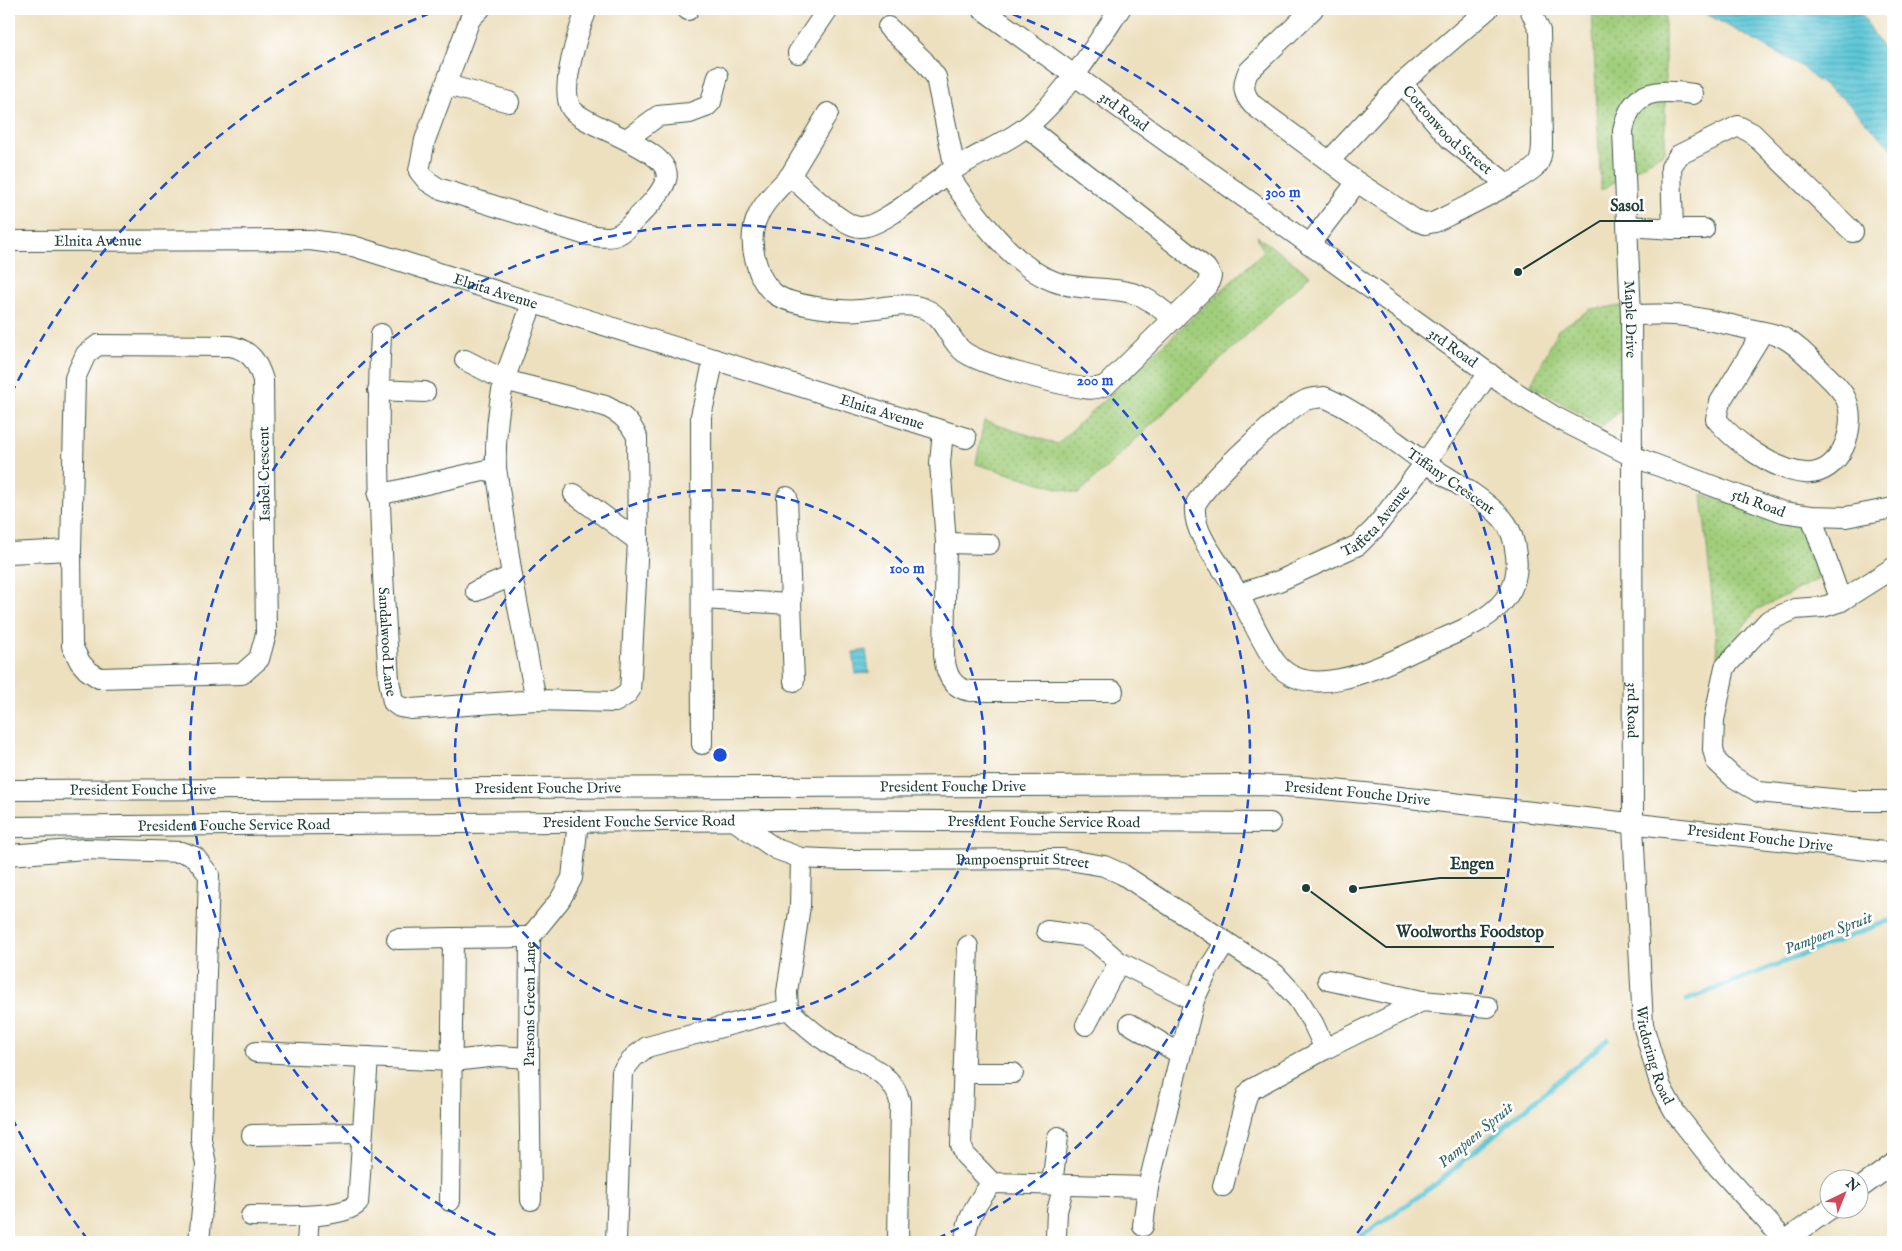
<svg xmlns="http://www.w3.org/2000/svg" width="1902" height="1251" font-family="'IM FELL English',serif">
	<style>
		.grass { fill: url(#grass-dots); stroke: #608658 }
		.water { fill: url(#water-rules); stroke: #3e8286 }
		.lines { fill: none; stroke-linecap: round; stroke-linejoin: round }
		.stream { stroke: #5dc7d8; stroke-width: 5 }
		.minor-casing { stroke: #3e5549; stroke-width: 22 }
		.minor { stroke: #fff; stroke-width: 20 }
		.ring { fill: none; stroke: #1d4ed8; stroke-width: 2.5; stroke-dasharray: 9 6 }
		.labels { text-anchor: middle; stroke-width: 5; stroke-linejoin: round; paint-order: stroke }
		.street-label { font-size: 15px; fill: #1f3d34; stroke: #fff }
		.water-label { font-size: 16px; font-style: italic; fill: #326665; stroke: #fff }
		.centre { fill: #1d4ed8; stroke: #fff; stroke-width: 2.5 }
		.ring-label { font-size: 15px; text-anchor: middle; font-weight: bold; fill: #1d4ed8; stroke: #fff; stroke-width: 5; stroke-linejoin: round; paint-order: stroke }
		.leader { fill: none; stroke: #1f3d34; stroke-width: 2 }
		.callout-dot { fill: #1f3d34; stroke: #fff; stroke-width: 2 }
		.callout-label { font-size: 16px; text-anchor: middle; font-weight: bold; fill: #1f3d34; stroke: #fff; stroke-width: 5; stroke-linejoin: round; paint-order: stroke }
	</style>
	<defs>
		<pattern id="grass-dots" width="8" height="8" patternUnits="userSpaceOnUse" patternTransform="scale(1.25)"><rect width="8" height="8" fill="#a1ce7b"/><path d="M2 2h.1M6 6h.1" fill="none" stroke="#83a866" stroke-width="1.8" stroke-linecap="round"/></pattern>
		<pattern id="water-rules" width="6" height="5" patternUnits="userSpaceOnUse" patternTransform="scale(1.25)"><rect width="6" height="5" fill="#5dc7d8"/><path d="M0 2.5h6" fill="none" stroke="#4ca3b0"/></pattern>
	</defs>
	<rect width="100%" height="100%" fill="#fff"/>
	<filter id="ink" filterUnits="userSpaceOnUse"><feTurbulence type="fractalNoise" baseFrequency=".02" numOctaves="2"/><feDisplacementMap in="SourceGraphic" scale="10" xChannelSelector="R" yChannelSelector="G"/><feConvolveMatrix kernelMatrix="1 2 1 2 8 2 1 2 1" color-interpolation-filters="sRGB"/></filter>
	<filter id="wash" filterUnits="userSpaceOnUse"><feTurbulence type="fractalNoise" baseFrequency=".0096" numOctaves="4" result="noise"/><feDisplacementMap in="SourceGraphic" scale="20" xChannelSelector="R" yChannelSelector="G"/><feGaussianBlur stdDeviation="1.12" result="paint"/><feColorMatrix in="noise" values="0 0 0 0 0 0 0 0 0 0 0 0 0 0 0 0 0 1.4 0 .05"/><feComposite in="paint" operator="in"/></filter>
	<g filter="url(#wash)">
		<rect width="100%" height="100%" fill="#ede0bf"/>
		<!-- grass -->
		<g class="grass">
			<path d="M 1592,9 L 1665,9 L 1665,152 L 1601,190 Z"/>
			<path d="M 1257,236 L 1310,275 L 1078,494 L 976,464 L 984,421 L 1057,444 L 1263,252 Z"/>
			<path d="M 1622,306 L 1626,406 L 1602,426 L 1531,385 L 1558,330 L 1591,309 Z"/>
			<path d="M 1702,494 L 1811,528 L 1826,575 L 1756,610 L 1718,661 Z"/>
		</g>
		<!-- water -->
		<g class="water">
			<path d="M 1697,9 L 1859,9 L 1893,66 L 1893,150 L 1844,99 L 1815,79 L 1803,67 Z"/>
			<path d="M 866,650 L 869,673 L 856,674 L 853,652 Z"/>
		</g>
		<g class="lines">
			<!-- stream -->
			<g class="stream">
				<path d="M 1687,1000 L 1893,919"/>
				<path d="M 1353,1242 L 1436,1184 L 1608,1039"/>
			</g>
		</g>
	</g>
	<g filter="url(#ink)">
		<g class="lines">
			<defs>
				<g id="minor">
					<path d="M 480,9 L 470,19 L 425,140 L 419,171 L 427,181 L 438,188 L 583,234 C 603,237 616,242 631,224 C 643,211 660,197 666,180 C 676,149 583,128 571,108 C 559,89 579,29 587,9"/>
					<path d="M 687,9 L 688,10"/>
					<path id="s1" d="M 982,9 L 1512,390 L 1555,417 L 1632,456 L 1633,825 L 1643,1025 L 1661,1087 L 1676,1114 L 1717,1166 L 1786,1242"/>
					<path d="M 1313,9 L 1248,72 C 1242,86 1243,94 1253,105 L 1357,182 L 1417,221 L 1425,224 L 1435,222 C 1455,212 1527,178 1538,164 C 1542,157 1542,149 1542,141 L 1540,31 L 1530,9"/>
					<path d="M 888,27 L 923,60 L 936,77 L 955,169"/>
					<path d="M 798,53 L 828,9"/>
					<path d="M 1402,83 L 1488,9"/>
					<path d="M 447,85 L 509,102"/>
					<path id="s2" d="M 1693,94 C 1656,89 1631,89 1623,131 L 1631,315 L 1632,456 L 1783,512 L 1811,516 L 1846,517 L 1893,508"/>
					<path d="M 1027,127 L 1206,268 L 1211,276 L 1208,285 L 1106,385 C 1099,388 1092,390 1084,388 C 1058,384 984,366 964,352 C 949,341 945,318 927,310 C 909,300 879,309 860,310 C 841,312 789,305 775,294 C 764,286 759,274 756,262 C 744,222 764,203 790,176 C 806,189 841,226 860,227 C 881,228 929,186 947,174 C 978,152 1013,142 1040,115 C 1071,85 1096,45 1120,9"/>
					<path d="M 628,138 L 658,116 L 690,113 L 706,107 L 711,102 L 718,76"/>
					<path id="s3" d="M 1330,160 L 1402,83 L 1450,139 L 1507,184"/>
					<path d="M 947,173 C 971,208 1013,267 1053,281 C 1081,292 1117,285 1143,297 C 1155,303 1165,312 1174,320"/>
					<path d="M 790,176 L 828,113"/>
					<path d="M 1628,226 L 1673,229 L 1671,167 L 1679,155 L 1738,126 L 1752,133 L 1853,232"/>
					<path d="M 1673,229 L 1704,229"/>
					<path id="s4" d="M 9,241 L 310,240 L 353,246 C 557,311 762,374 966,438"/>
					<path d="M 1309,245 L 1357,182"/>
					<path d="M 1631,315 C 1645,315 1659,314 1673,315 C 1696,316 1721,323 1744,328 C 1757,331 1772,332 1784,338 C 1799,346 1810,359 1822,371 C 1830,379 1841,388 1846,399 C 1858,426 1841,476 1805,473 C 1776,471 1734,442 1716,419 L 1720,402 L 1763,332"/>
					<path id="s5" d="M 381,334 C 375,449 382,564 389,680 L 393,702 L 400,707 L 411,709 L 536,700 L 615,702 L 626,695 L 630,690 L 631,676 L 638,541 L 637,437 C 630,421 620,413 605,406 L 504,380 L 532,304"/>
					<path d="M 98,345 L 230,346 C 250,350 257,361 263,380 L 266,634 L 259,659 L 242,674 L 99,678 L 87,670 L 80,662 L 72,646 L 71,550 L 75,378 L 86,354 Z"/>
					<path d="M 378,390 L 425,392"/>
					<path d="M 1324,397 C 1362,413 1393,441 1427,464 C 1451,480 1477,494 1498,514 C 1511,526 1514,539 1516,555 C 1524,612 1463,629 1421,648 C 1383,665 1311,704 1277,664 C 1261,644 1247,607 1232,584 C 1219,562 1193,534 1195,507 C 1196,491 1289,406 1306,400 C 1311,398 1318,398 1324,397 Z"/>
					<path d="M 943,431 L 940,463 L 946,543 L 944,656 C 946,674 952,689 971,691 L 1113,691"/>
					<path d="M 496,468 L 512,576 L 536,700"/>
					<path d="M 574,494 L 638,541"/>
					<path d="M 378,495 L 496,468 C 495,438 498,409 504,380 L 465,360"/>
					<path d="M 787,497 L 794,681"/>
					<path d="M 1811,516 L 1841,601"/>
					<path d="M 946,543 L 989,544"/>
					<path d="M 9,553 L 71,550"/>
					<path d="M 1893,568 L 1841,601 L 1823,607 L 1795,609 L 1768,621 L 1725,667 L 1714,720 L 1713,749 L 1716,761 L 1733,777 L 1759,792 L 1853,801 L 1893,801"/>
					<path d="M 476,591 L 512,576"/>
					<path id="s6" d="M 1239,594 L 1279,581 L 1358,545 L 1375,528 L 1425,463 L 1489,373"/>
					<path d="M 702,599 L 790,604"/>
					<path d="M 702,744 L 701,416 L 714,359"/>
					<path id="s7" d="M 9,790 L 1257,785 L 1301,787 L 1365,793 L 1893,853"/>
					<path id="s8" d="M 735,821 L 776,849 L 801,858 L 843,860 L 1063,859 L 1104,866 L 1122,874 L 1275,974 L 1298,999 L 1313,1023 L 1325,1049 L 1252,1089 L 1247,1095 L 1223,1186"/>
					<path id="s9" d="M 9,827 L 783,820 L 1270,823"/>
					<path d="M 9,855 L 85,849 L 182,852 L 195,857 L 209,875 L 201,1139 L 206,1164 L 199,1242"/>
					<path d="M 801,858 L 800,906 L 787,992 L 788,1009 C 801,1022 815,1034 830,1044 C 855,1061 893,1069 900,1102 L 898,1242"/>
					<path d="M 1047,931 L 1084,936 L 1096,942 L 1119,962 L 1194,1000"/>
					<path d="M 397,939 L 453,938"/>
					<path d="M 968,946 L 961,1145 L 965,1155 L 992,1183 L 1148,1187"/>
					<path d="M 1328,980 L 1422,1001"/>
					<path d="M 1130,1024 L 1180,1054"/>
					<path d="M 1086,1025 L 1119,962"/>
					<path d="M 1325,1049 L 1422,1001 L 1488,1007"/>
					<path d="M 256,1052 L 453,1061 L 498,1056 L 529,1058"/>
					<path d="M 963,1073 L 1013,1073"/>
					<path d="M 252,1135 L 362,1133"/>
					<path d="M 1052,1184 L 1058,1137"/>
					<path d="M 1860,1188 L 1893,1164"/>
					<path id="s10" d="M 531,1200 L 529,1058 L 530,937 L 560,900 L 572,878 L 578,821"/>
					<path d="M 450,1201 L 453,938 L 530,937"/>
					<path d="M 251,1216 C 275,1216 342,1220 358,1203 L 368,1057"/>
					<path d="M 1143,1226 L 1148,1187 L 1194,1000 L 1209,968 L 1226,942"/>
					<path d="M 1056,1236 L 1057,1211 L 1064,1185"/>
					<path d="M 1785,1241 L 1831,1208"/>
					<path d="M 307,1242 L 309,1216"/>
					<path d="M 616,1242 L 622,1072 L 634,1057 L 647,1047 L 788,1009"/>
					<path d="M 965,1242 C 966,1218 978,1201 992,1183"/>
				</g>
			</defs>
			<!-- minor casing -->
			<use href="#minor" class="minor-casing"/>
			<!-- minor -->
			<use href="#minor" class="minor"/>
		</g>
	</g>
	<!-- distance rings -->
	<g class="ring">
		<circle cx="720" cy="755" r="265"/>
		<path d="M509 1241A530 530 0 1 1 931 1241"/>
		<path d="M88 1240A796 796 0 0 1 11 1116M11 394A796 796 0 0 1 441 9M999 9A796 796 0 0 1 1352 1240"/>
	</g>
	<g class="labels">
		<!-- street labels -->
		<g class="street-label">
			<text dy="5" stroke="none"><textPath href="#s1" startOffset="175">3rd Road</textPath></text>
			<text dy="5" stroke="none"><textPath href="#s3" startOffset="171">Cottonwood Street</textPath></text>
			<text dy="5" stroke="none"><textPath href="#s4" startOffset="89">Elnita Avenue</textPath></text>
			<text dy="5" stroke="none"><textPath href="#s4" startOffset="494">Elnita Avenue</textPath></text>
			<text dy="5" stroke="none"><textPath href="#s2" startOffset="280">Maple Drive</textPath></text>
			<text dy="5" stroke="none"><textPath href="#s1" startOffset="580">3rd Road</textPath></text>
			<text dy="5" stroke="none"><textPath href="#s4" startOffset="899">Elnita Avenue</textPath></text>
			<text transform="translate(264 474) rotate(-91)" y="5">Isabel Crescent</text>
			<text transform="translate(1451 481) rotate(35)" y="5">Tiffany Crescent</text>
			<text dy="5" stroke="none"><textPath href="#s2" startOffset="552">5th Road</textPath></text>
			<text dy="5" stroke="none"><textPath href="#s6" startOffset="158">Taffeta Avenue</textPath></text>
			<text dy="5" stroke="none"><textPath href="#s5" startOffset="308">Sandalwood Lane</textPath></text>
			<text dy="5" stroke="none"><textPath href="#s1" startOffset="1044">3rd Road</textPath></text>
			<text dy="5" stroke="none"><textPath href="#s7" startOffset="944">President Fouche Drive</textPath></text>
			<text dy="5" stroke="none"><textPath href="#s7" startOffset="539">President Fouche Drive</textPath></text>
			<text dy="5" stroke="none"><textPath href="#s7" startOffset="134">President Fouche Drive</textPath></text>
			<text dy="5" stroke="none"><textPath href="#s7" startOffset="1349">President Fouche Drive</textPath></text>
			<text dy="5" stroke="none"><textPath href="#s9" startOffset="630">President Fouche Service Road</textPath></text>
			<text dy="5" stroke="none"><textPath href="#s9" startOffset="1035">President Fouche Service Road</textPath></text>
			<text dy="5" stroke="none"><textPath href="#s9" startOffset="225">President Fouche Service Road</textPath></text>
			<text dy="5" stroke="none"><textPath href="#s7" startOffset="1754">President Fouche Drive</textPath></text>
			<text dy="5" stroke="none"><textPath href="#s8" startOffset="298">Pampoenspruit Street</textPath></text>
			<text dy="5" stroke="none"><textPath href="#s10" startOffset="196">Parsons Green Lane</textPath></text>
			<text dy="5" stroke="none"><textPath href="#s1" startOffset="1391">Witdoring Road</textPath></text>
		</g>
		<!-- water labels -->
		<g class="water-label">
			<text transform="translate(1828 932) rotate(-21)" y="6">Pampoen Spruit</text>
			<text transform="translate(1475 1134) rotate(-40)" y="6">Pampoen Spruit</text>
		</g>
	</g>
	<circle cx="720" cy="755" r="8" class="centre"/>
	<g class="ring-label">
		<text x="1283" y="197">300 m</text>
		<text x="1095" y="385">200 m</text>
		<text x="907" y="573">100 m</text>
	</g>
	<!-- callouts -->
	<path class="leader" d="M1518 272L1600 221H1653M1353 889L1440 878H1505M1306 888L1386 947H1554"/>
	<g class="callout-dot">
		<circle cx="1518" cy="272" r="5"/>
		<circle cx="1353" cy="889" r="5"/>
		<circle cx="1306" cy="888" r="5"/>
	</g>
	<g class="callout-label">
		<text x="1627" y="211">Sasol</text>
		<text x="1472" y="869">Engen</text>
		<text x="1470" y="937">Woolworths Foodstop</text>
	</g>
	<!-- margin -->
	<rect width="1902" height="1251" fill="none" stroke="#fff" stroke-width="30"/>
	<!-- north arrow -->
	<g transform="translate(1844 1194) rotate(43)"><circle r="24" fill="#ffffff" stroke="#a5b1ae"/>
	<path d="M0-4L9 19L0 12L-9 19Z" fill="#d1495b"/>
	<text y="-8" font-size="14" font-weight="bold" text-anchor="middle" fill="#1f3d34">N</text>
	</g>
</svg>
